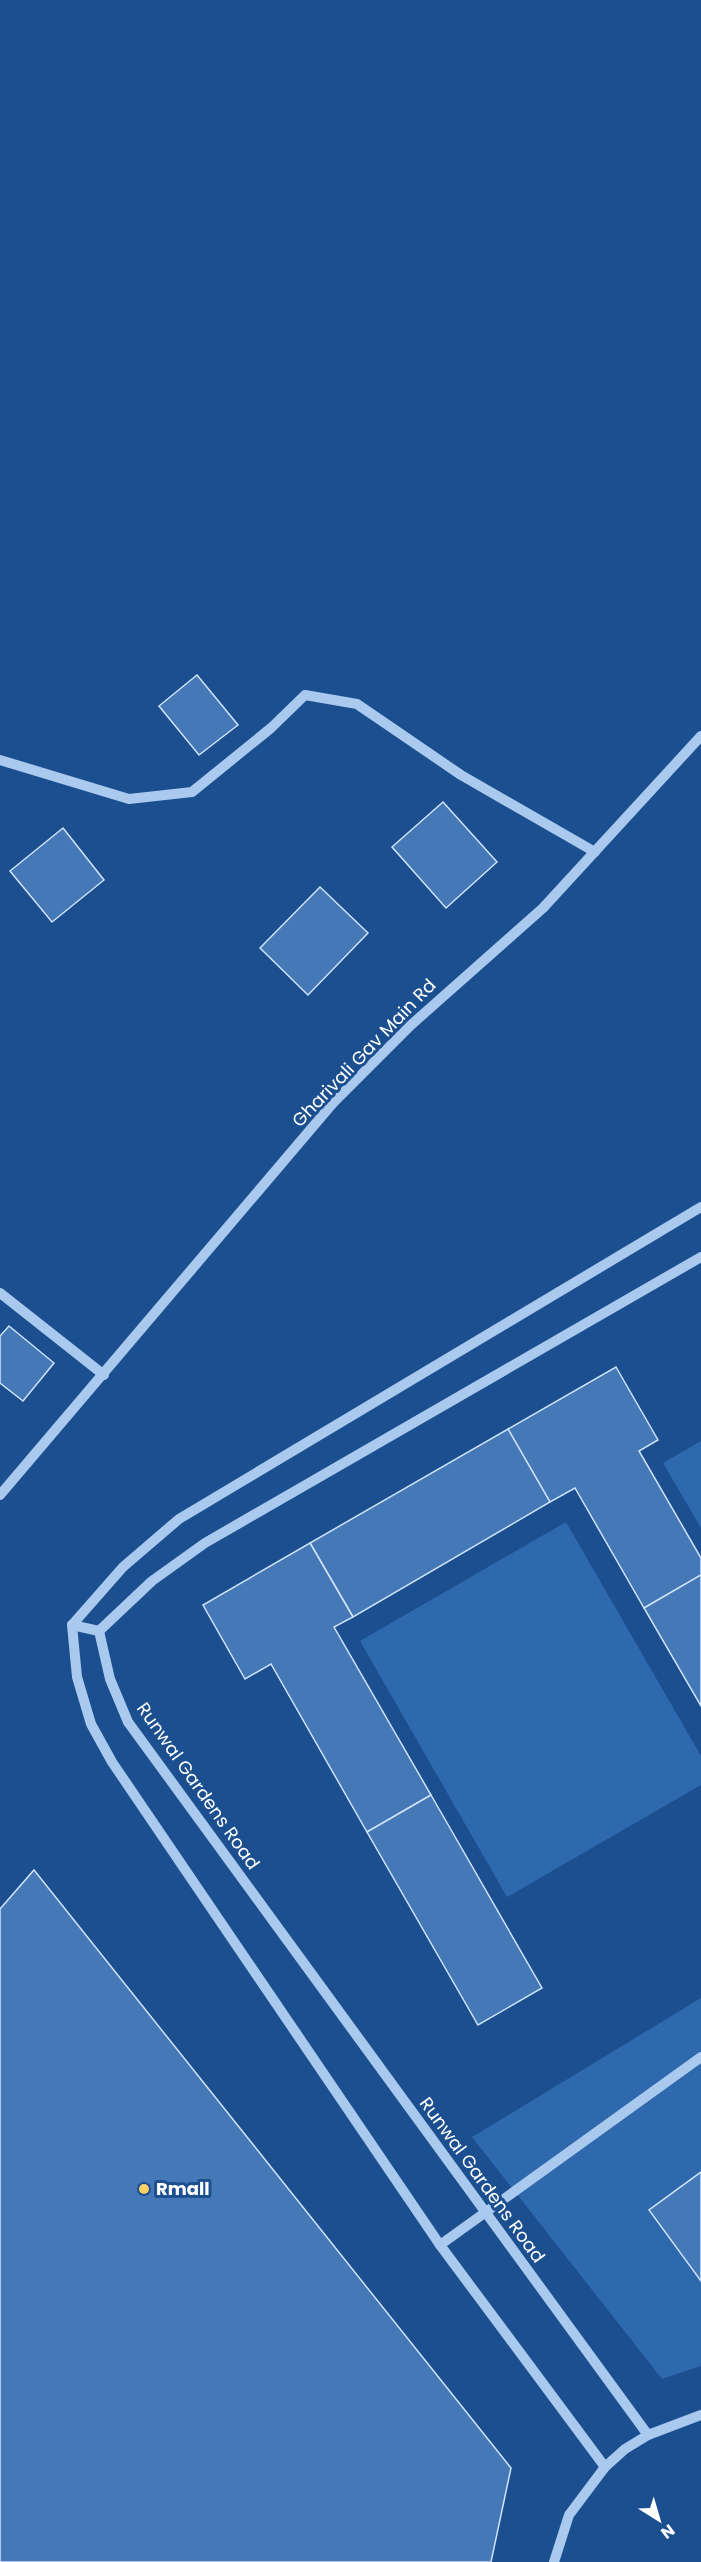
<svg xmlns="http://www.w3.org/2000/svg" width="701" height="2562" font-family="Poppins,sans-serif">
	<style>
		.green { fill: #2e69ad }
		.building { fill: #4478b7; stroke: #cfe3fa; stroke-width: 1.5 }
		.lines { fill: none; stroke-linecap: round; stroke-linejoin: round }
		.minor { stroke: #a9c9ee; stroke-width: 10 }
		.poi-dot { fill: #ffd166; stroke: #1b4f8f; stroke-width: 2 }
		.labels { text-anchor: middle; stroke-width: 6; stroke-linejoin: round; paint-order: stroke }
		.street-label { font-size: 18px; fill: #fff; stroke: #1b4f8f }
		.poi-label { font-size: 18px; font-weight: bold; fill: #fff; stroke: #1b4f8f; text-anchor: start }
	</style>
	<rect width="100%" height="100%" fill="#1b4f8f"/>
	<!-- green -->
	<g class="green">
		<path d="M 701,1441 L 701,1528 L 663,1463 Z"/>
		<path d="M 566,1522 L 701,1756 L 701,1785 L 507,1897 L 360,1641 Z"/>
		<path d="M 701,1998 L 701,2366 L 662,2379 L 472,2137 Z"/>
	</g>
	<!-- building -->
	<g class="building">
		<path d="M 197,675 L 238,725 L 199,755 L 159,706 Z"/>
		<path d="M 443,802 L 497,862 L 446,908 L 392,847 Z"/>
		<path d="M 63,828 L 104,880 L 52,922 L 10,871 Z"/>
		<path d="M 320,887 L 368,933 L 308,995 L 260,948 Z"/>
		<path d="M 9,1326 L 54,1363 L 23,1401 L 0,1383 L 0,1336 Z"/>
		<path d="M 616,1367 L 658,1440 L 639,1451 L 701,1558 L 701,1575 L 644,1608 L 575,1488 L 550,1502 L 508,1429 Z"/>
		<path d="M 508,1429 L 550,1502 L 353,1617 L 310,1543 Z"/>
		<path d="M 310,1543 L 353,1617 L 334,1627 L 431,1795 L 367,1832 L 271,1664 L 245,1679 L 203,1605 Z"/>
		<path d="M 701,1575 L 701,1706 L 644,1608 Z"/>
		<path d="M 431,1795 L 542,1988 L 478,2025 L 367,1832 Z"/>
		<path d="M 34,1870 L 511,2468 L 491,2562 L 0,2562 L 0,1909 Z"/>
		<path d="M 701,2172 L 701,2281 L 649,2210 Z"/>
	</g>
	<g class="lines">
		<!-- minor -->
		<g class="minor">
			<path d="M 0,760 L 129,799 L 192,792 L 271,728 L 305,695 L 357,704 L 461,775 L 595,852"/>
			<path d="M 0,1293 L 104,1375"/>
			<path d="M 0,1495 L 333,1103 L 411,1025 L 543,908 L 701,736"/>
			<path d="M 72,1625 L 77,1677 L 91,1724 L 112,1762 L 440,2245 L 605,2467"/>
			<path d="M 72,1625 L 123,1567 L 179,1519 L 701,1207"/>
			<path d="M 72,1625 L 99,1631"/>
			<path d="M 99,1631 L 110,1679 L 128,1722 L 648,2435"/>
			<path d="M 99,1631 L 152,1581 L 205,1543 L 701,1257"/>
			<path d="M 440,2245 L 701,2057"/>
			<path d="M 554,2562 L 569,2515 L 605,2467 L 625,2449 L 648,2435 L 701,2415"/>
		</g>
	</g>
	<!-- markers -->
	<circle class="poi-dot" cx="144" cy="2189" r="6"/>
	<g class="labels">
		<!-- street labels -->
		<g class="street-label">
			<text transform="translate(364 1053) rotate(-46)" y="6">Gharivali Gav Main Rd</text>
			<text transform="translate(198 1786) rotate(55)" y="6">Runwal Gardens Road</text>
			<text transform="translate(482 2180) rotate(54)" y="6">Runwal Gardens Road</text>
		</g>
		<!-- poi labels -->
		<g class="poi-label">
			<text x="156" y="2195">Rmall</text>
		</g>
	</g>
	<!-- north arrow -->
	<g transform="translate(659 2520) rotate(143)" stroke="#1b4f8f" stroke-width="4.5" paint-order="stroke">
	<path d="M0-4.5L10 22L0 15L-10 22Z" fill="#ffffff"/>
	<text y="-9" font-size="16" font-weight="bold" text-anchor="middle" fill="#ffffff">N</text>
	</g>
</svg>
